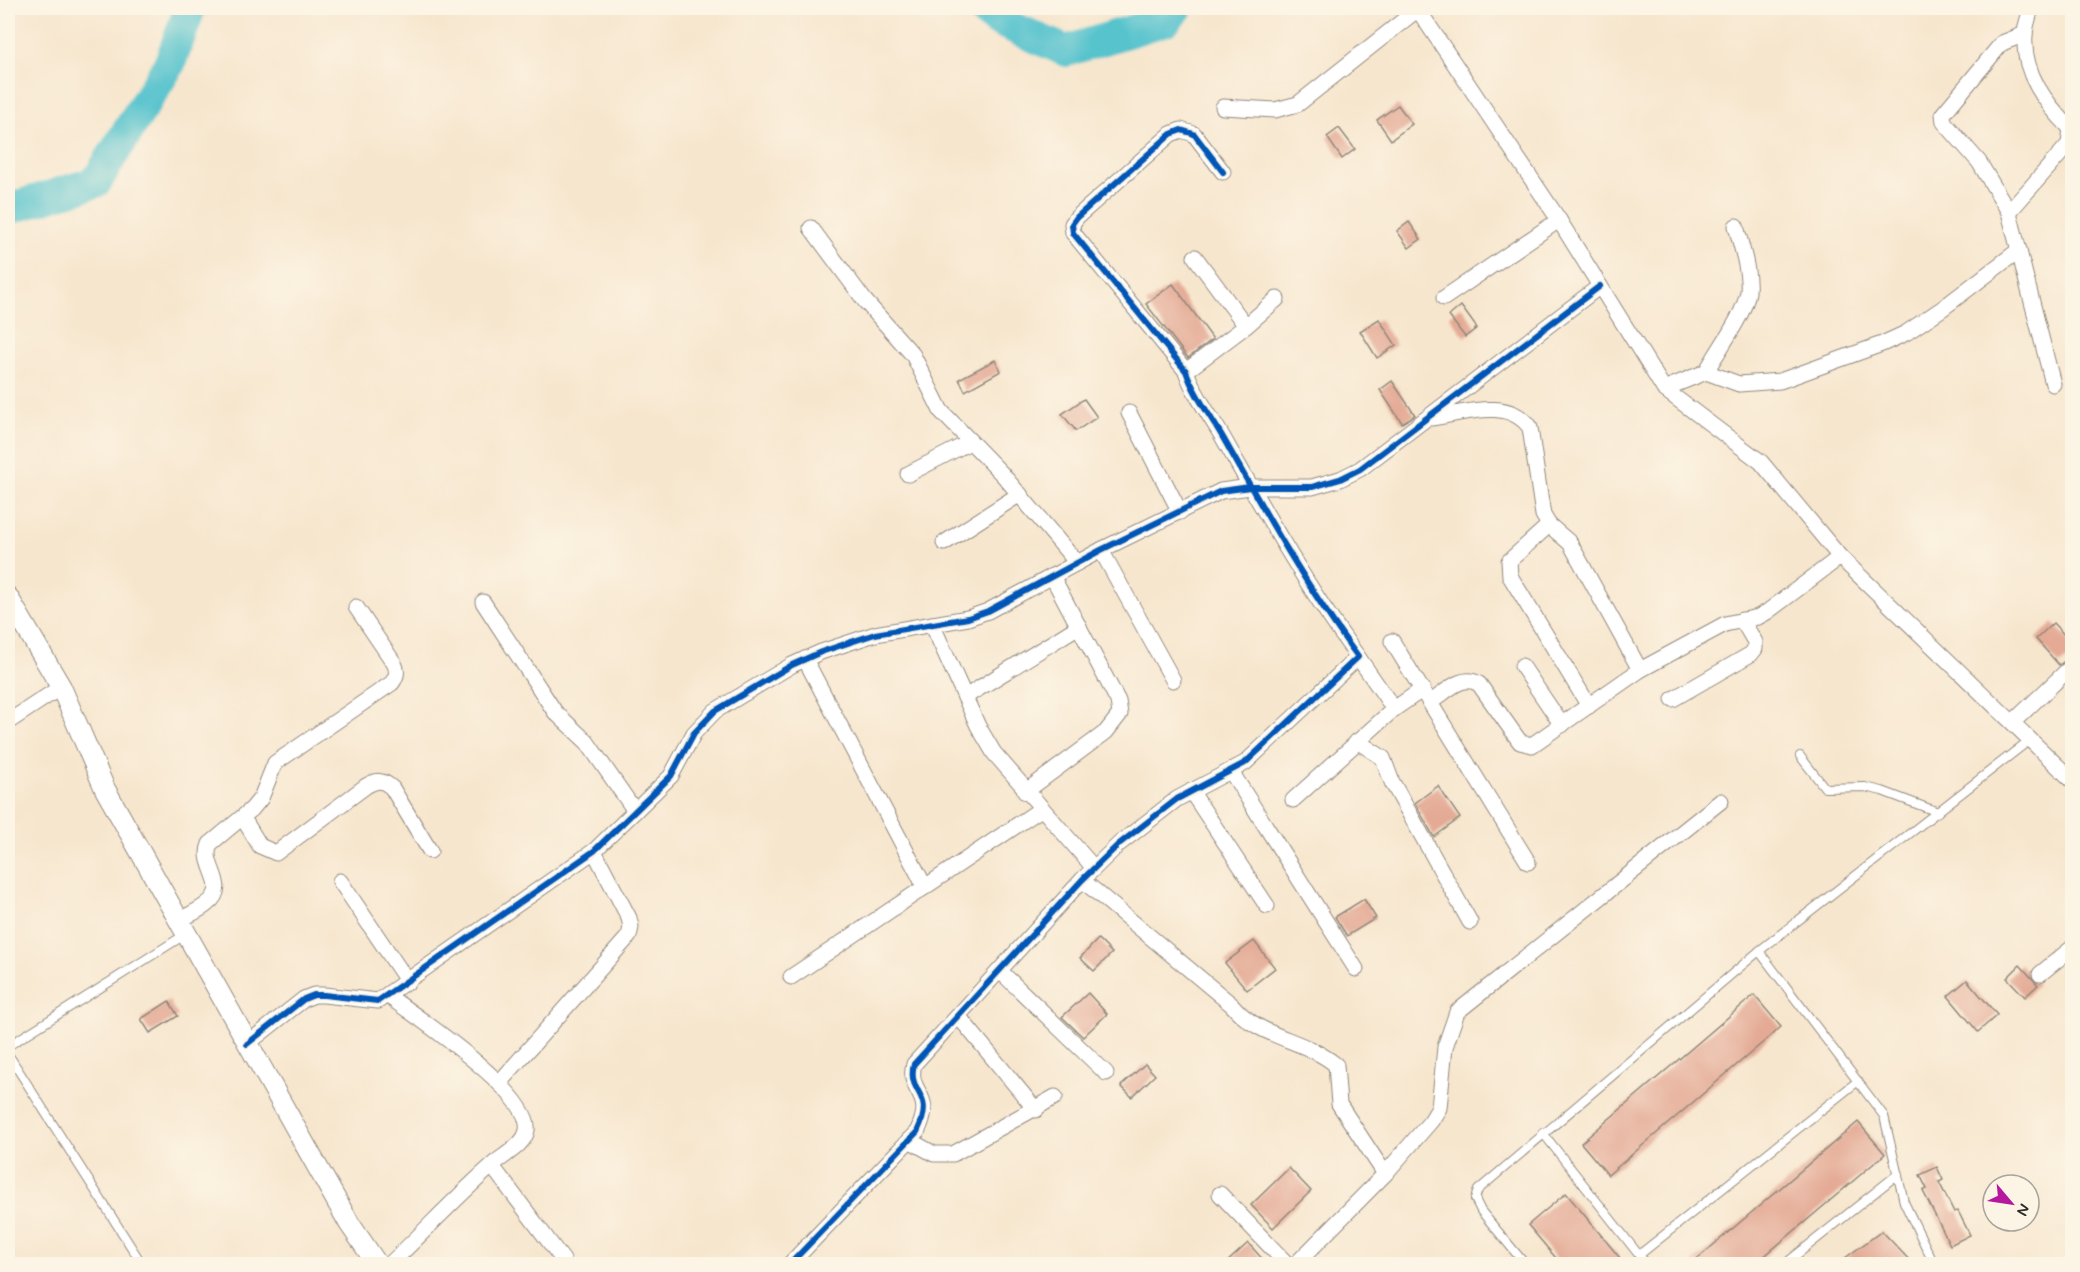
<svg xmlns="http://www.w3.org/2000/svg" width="2080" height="1272" font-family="Mynerve,sans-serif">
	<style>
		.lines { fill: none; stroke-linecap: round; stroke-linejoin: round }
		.river { stroke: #56c3cd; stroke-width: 32 }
		.building { fill: #e4aa95 }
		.service-casing { stroke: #91887c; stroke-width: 10 }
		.minor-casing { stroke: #91887c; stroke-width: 17 }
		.tertiary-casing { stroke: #91887c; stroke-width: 22 }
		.service { stroke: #fff; stroke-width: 8 }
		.minor { stroke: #fff; stroke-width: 15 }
		.tertiary { stroke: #fff; stroke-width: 20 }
		.cycleway-casing { stroke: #fcf5e5; stroke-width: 10 }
		.cycleway { stroke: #0057b8; stroke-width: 6 }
	</style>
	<rect width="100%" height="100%" fill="#fcf5e5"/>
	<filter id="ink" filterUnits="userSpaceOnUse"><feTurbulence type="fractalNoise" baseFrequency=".0167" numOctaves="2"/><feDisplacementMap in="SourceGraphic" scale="12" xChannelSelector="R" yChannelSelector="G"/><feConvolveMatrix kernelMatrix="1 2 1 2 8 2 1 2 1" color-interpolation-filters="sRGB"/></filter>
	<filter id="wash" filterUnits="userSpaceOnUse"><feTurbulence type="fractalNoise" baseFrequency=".008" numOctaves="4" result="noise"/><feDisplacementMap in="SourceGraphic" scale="24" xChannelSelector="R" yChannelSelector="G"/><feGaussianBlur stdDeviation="1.35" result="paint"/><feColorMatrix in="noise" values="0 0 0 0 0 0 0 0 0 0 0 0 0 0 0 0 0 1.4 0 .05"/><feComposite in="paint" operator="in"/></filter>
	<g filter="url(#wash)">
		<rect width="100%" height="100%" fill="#f7e6ce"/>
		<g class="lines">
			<!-- river -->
			<g class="river">
				<path d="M 980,8 L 994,19 L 1066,51 L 1166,20 L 1177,8"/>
				<path d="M 8,209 L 96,182 L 170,63 L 190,8"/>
			</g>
		</g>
		<g id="blocks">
			<!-- building -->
			<g class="building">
				<path d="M 1398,105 L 1412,124 L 1391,140 L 1377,120 Z"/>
				<path d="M 1339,128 L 1355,149 L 1342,159 L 1327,137 Z"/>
				<path d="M 1409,222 L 1421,239 L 1409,248 L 1397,231 Z"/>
				<path d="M 1173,284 L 1213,339 L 1188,358 L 1146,304 Z"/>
				<path d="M 1461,306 L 1477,328 L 1465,337 L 1449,316 Z"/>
				<path d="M 1379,319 L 1396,345 L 1377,358 L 1360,331 Z"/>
				<path d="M 995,360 L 1001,371 L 965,391 L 959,379 Z"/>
				<path d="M 1392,381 L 1415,415 L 1402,423 L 1380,390 Z"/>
				<path d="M 1084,399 L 1097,417 L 1076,431 L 1062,414 Z"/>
				<path d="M 2053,623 L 2073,644 L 2073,655 L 2059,665 L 2036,639 Z"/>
				<path d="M 1438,786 L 1460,818 L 1434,837 L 1415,803 Z"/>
				<path d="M 1364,899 L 1376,918 L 1347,936 L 1335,917 Z"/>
				<path d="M 1098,939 L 1112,953 L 1094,971 L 1080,958 Z"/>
				<path d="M 1254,941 L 1275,968 L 1247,990 L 1225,963 Z"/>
				<path d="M 2020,965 L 2038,985 L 2025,997 L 2007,978 Z"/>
				<path d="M 1967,980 L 1997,1015 L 1978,1032 L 1948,996 Z"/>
				<path d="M 1088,993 L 1107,1014 L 1083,1037 L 1062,1017 Z"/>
				<path d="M 1754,995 L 1781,1027 L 1608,1175 L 1581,1143 Z"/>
				<path d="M 169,1001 L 178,1016 L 150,1033 L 141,1019 Z"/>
				<path d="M 1145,1064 L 1155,1075 L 1132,1097 L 1121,1086 Z"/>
				<path d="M 1858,1122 L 1885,1154 L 1755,1264 L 1691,1264 Z"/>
				<path d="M 1937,1167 L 1943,1180 L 1939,1182 L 1954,1212 L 1958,1211 L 1970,1235 L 1950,1245 L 1923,1191 L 1927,1189 L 1920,1175 Z"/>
				<path d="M 1289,1168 L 1311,1191 L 1273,1228 L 1251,1205 Z"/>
				<path d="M 1566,1193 L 1625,1264 L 1561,1264 L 1528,1225 Z"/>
				<path d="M 1882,1231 L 1913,1264 L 1837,1264 Z"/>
				<path d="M 1248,1243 L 1267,1264 L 1225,1264 Z"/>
			</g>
		</g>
	</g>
	<g filter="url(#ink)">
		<use href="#blocks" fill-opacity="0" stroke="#91887c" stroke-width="1.5"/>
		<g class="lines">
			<defs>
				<g id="service">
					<path d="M 1800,756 L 1825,788 L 1865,787 L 1882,791 L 1938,812"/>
					<path d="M 1759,951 L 2031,739"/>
					<path d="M 8,1046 L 186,934"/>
					<path d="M 8,1054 L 142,1264"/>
					<path d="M 1543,1133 L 1646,1264"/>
					<path d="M 1639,1255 L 1858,1081"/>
					<path d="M 1525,1264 L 1481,1211 L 1475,1199 L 1478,1190 L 1759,951 L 1884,1116 L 1904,1202 L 1934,1264"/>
					<path d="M 1785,1264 L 1898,1174"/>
				</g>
				<g id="minor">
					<path d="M 1417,8 L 1559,220 L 1664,389 L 1761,462 L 1840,557 L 2072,780"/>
					<path d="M 2025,34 L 2002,43 L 1943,114 L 1944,122 L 1979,162 L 2009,212 L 2053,384"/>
					<path d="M 1223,107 L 1275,110 L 1298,104 L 1418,9"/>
					<path d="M 2009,212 L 2069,144 L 2071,129 C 2046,104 2022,73 2025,35 C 2025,26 2029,17 2031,8"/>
					<path d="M 811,228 L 865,301 L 913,355 L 941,411 L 1003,475 L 1077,563"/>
					<path d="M 1195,257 L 1246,326"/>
					<path d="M 1444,298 L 1559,220"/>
					<path d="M 1186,371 L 1246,326 L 1277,299"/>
					<path d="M 1706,372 C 1718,350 1744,316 1748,292 C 1750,271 1741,246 1736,226"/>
					<path d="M 1664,389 L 1706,372 L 1739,384 L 1780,381 L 1882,344 L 1906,333 L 1943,308 L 2019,250"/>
					<path d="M 1129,413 L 1180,512"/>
					<path d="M 1431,418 C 1462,414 1509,396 1530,428 L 1543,515 L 1549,525 L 1570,543 L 1640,670"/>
					<path d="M 908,474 L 970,442"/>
					<path d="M 1549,525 L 1509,561 L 1510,576 L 1589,706"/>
					<path d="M 944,543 L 1020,494"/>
					<path d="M 1101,550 L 1173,680"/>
					<path d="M 483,602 L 555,712 L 587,742 L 635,811"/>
					<path d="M 932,624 L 978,726 L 994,753 L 1094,868"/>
					<path d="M 1392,641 L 1528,862"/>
					<path d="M 805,659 L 925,887"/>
					<path d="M 1522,666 L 1562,725"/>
					<path d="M 965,697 L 1079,626"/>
					<path d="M 1673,699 L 1751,654 L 1755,649 L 1755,642 L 1742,620"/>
					<path d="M 1431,702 C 1446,692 1462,673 1479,684 L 1520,742 L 1532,745 L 1640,670 L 1725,624 L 1758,617 L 1767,612 L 1840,557"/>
					<path d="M 1394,709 L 1423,689"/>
					<path d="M 8,722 L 61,687"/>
					<path d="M 2013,722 L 2072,666"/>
					<path d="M 1357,741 L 1383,758 L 1392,782 L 1470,922"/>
					<path d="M 1232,773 L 1356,969"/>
					<path d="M 1191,791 L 1267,906"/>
					<path d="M 1025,792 L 1106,732 L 1120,714 L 1118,701 L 1052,576"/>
					<path d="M 1293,800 L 1394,709 L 1358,657"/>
					<path d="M 243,818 L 260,846 L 276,853 L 366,786 C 377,780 382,779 392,788 L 430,851"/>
					<path d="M 1082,880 L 1232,1005 C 1260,1039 1303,1038 1336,1065 L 1339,1104 L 1385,1174"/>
					<path d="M 340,881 L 408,982"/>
					<path d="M 178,921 C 188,915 199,911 207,904 C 232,885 200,866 210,844 L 252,809 L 261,798 L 275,763 L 392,683 C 397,676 398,671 394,663 L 356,607"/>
					<path d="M 1000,971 L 1106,1073"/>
					<path d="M 2040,974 L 2072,948"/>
					<path d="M 791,977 L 1041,809"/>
					<path d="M 388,996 C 416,1016 533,1095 527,1130 C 525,1144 506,1154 496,1162 C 459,1194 425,1231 390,1264"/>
					<path d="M 959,1017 L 1036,1110"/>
					<path d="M 247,1044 L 304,999 L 314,995 L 324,995 L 378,1001 L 594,851 L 671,776 L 694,733 L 715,711 L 792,665 L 821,652 L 875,634 L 968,618 L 988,611 L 1101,550 L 1221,491 L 1250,487 L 1312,487 L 1340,479 L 1360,469 L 1600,286"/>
					<path d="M 499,1083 L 629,936 L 631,927 L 629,918 L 594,851"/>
					<path d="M 909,1140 L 934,1154 L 953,1154 L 1055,1097"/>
					<path d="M 492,1166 L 563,1260"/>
					<path d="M 1220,1194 L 1287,1264"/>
					<path d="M 790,1264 L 917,1132 C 937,1092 906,1095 914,1064 L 1082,880 L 1119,844 L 1177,799 L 1245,763 L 1358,657 C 1308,589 1267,516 1226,443 C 1213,419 1195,397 1186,371 L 1073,233 L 1072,224 L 1077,217 L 1171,134 L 1181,130 L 1194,134 L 1223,172"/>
					<path d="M 1296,1264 L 1385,1174 L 1431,1121 L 1439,1108 L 1445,1047 L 1457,1012 L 1721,801"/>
				</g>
				<path id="tertiary" d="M 8,597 L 61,687 L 105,789 L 349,1223 L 377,1264"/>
			</defs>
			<!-- service casing -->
			<use href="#service" class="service-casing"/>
			<!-- minor casing -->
			<use href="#minor" class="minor-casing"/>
			<!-- tertiary casing -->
			<use href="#tertiary" class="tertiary-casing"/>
			<!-- service -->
			<use href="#service" class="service"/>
			<!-- minor -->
			<use href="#minor" class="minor"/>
			<!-- tertiary -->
			<use href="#tertiary" class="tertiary"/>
			<defs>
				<g id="cycleway">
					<path d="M 247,1044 L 304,999 L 314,995 L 324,995 L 378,1001 L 594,851 L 671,776 L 694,733 L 715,711 L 792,665 L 821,652 L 875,634 L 968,618 L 988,611 L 1101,550 L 1221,491 L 1250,487 L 1312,487 L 1340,479 L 1360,469 L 1600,286"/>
					<path d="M 790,1264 L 917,1132 C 937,1092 906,1095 914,1064 L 1082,880 L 1119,844 L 1177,799 L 1245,763 L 1358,657 C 1308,589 1267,516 1226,443 C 1213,419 1195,397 1186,371 L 1073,233 L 1072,224 L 1077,217 L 1171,134 L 1181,130 L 1194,134 L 1223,172"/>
				</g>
			</defs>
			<!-- cycleway casing -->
			<use href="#cycleway" class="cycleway-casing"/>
			<!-- cycleway -->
			<use href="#cycleway" class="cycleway"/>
		</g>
	</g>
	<!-- margin -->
	<rect width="2080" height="1272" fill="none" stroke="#fcf5e5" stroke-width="30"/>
	<!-- north arrow -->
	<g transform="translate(2011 1203) rotate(119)"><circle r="28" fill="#fcf5e5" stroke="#a8a49b" stroke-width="1.5"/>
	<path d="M0-4.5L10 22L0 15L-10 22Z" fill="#b5179e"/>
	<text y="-9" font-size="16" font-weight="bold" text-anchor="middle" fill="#2b2b2b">N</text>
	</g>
</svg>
